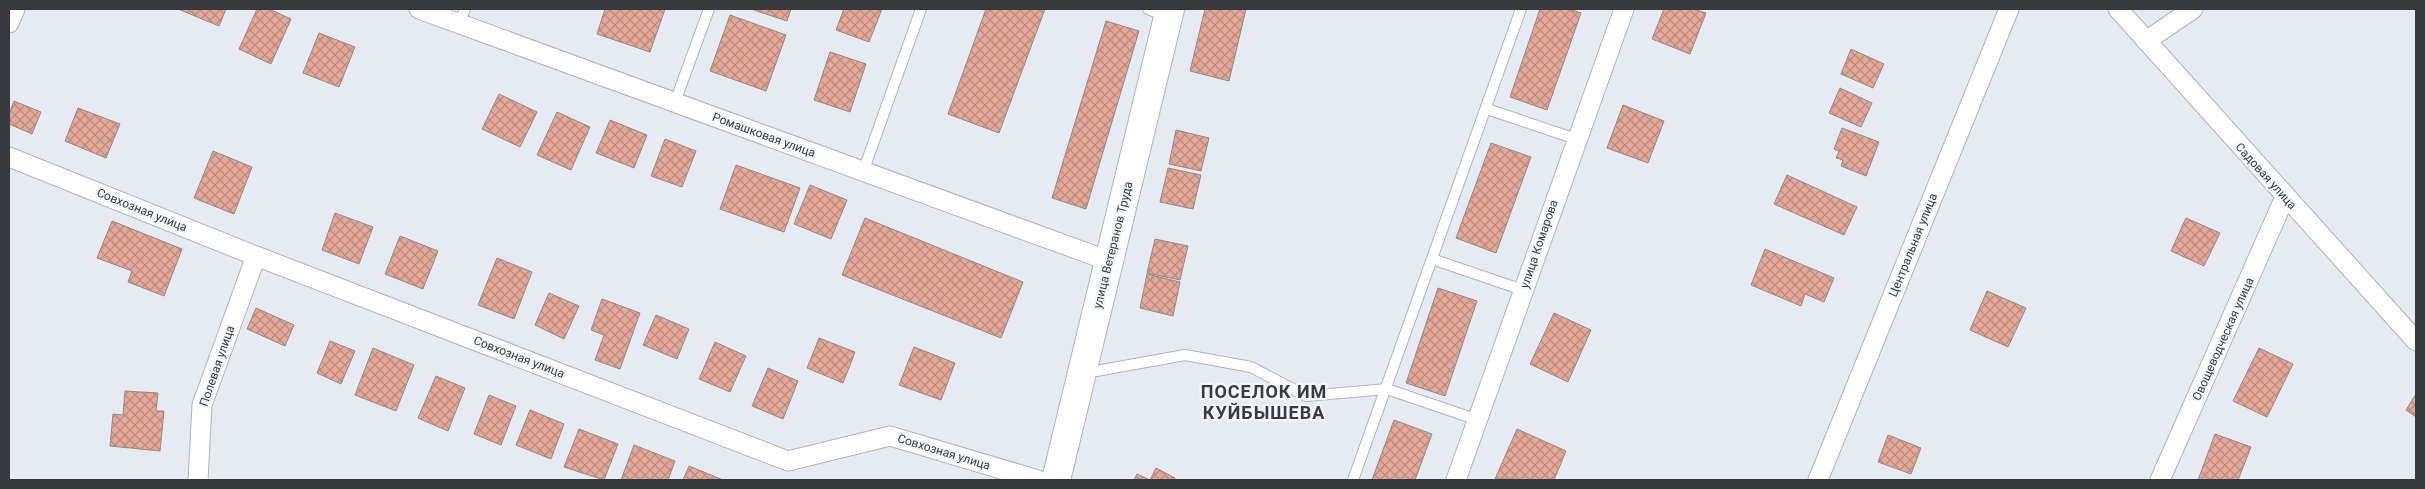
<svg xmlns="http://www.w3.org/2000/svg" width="2425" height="489" font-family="Roboto,sans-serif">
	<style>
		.building { fill: url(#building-cross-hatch); stroke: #918987 }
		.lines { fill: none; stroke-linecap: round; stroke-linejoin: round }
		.lane-casing { stroke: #afb4ba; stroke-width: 12 }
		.street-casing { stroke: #afb4ba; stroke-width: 21 }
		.secondary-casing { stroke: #afb4ba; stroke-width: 30 }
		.lane { stroke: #fff; stroke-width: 10 }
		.street { stroke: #fff; stroke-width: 19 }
		.secondary { stroke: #fff; stroke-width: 28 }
		.labels { text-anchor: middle; stroke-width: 4.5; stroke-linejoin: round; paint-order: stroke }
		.street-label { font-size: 12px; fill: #37393c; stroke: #f4f8fe }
		.district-label { font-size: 18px; font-weight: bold; letter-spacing: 1px; fill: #383c41; stroke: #f4f8fe }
	</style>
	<defs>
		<pattern id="building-cross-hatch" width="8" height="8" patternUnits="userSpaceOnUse" patternTransform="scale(1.25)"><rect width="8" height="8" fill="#e4a898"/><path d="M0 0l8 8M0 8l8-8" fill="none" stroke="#ba8a7d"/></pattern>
	</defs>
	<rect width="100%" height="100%" fill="#e6ebf2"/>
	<!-- building -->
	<g class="building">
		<path d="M 178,9 L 226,9 L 219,26 Z"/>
		<path d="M 257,9 L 269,9 L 291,19 L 271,64 L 239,49 Z"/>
		<path d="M 605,9 L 665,9 L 650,52 L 597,34 Z"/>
		<path d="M 751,9 L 791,9 L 787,21 Z"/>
		<path d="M 844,9 L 882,9 L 869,42 L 836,30 Z"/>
		<path d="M 986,9 L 1045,9 L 999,133 L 948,114 Z"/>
		<path d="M 1205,9 L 1246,9 L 1229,81 L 1190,71 Z"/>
		<path d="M 1540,9 L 1569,9 L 1581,13 L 1547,110 L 1510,97 Z"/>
		<path d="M 1664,9 L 1693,9 L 1706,13 L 1690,54 L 1652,39 Z"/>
		<path d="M 730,15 L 786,35 L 766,91 L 710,71 Z"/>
		<path d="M 1106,21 L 1139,31 L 1086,209 L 1052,198 Z"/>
		<path d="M 319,33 L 355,47 L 339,87 L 303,73 Z"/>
		<path d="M 1851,49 L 1884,64 L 1873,88 L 1841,74 Z"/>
		<path d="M 830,52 L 866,64 L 850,112 L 814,100 Z"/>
		<path d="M 1840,88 L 1872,103 L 1861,127 L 1829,113 Z"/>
		<path d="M 499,94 L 537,112 L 520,147 L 482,129 Z"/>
		<path d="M 14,101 L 41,112 L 32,134 L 9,124 L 9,114 Z"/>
		<path d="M 1623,105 L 1664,121 L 1648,163 L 1607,148 Z"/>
		<path d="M 78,108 L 120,124 L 106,158 L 65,141 Z"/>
		<path d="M 557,112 L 590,127 L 571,170 L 537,155 Z"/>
		<path d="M 610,120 L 647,135 L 634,168 L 596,153 Z"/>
		<path d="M 1842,128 L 1879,142 L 1866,176 L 1841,166 L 1843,160 L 1836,158 L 1839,151 L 1834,149 Z"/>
		<path d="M 1176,130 L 1209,138 L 1201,171 L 1169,164 Z"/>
		<path d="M 665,139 L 696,151 L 682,187 L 651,176 Z"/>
		<path d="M 1491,143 L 1531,157 L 1496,253 L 1456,238 Z"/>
		<path d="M 213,151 L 252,167 L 234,214 L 194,198 Z"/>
		<path d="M 736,165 L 800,188 L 784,232 L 720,209 Z"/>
		<path d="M 1168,168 L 1201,175 L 1193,209 L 1160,202 Z"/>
		<path d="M 1787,175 L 1857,207 L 1844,235 L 1774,204 Z"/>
		<path d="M 810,185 L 847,200 L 831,239 L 794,224 Z"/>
		<path d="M 335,213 L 373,227 L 359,264 L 322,250 Z"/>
		<path d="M 865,218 L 1023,282 L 1001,338 L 842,275 Z"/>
		<path d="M 2186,218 L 2220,233 L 2204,266 L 2171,251 Z"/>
		<path d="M 112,221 L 182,249 L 164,296 L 128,282 L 132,271 L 97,258 Z"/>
		<path d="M 400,236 L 438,251 L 423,289 L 385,274 Z"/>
		<path d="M 1155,239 L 1188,246 L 1180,280 L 1147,273 Z"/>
		<path d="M 1765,249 L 1834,278 L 1824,302 L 1805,294 L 1801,306 L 1751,285 Z"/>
		<path d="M 497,258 L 532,272 L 514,319 L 478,305 Z"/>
		<path d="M 1147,274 L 1180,282 L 1173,316 L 1140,308 Z"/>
		<path d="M 1438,288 L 1477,301 L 1445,396 L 1406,383 Z"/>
		<path d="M 1987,291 L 2026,308 L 2008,347 L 1970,330 Z"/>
		<path d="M 549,293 L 579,306 L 564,339 L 535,325 Z"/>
		<path d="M 602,299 L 640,313 L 620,369 L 595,360 L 604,335 L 591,330 Z"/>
		<path d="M 256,308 L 294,325 L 285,346 L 247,329 Z"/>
		<path d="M 1554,313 L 1591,330 L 1568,382 L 1530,364 Z"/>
		<path d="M 656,315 L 689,329 L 677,359 L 643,345 Z"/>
		<path d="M 819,338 L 855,352 L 843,383 L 807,368 Z"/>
		<path d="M 330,341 L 355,351 L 341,384 L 317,373 Z"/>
		<path d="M 715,342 L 746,356 L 730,392 L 699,379 Z"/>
		<path d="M 914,347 L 955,363 L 941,400 L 899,385 Z"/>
		<path d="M 373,348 L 414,365 L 396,411 L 355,395 Z"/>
		<path d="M 2259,348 L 2293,364 L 2267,417 L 2233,401 Z"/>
		<path d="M 768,368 L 798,381 L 783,419 L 752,406 Z"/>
		<path d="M 436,376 L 465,388 L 448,431 L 418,418 Z"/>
		<path d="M 125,391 L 158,393 L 156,411 L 164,411 L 160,451 L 110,446 L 113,414 L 123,415 Z"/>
		<path d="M 2416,394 L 2416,417 L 2406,410 Z"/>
		<path d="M 489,395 L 516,406 L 501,445 L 474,434 Z"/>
		<path d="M 530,410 L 564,424 L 551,459 L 516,445 Z"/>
		<path d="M 1394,420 L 1432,434 L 1415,480 L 1372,480 Z"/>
		<path d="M 579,429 L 618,444 L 604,480 L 564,467 Z"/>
		<path d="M 1517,429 L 1566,451 L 1554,480 L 1495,479 Z"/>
		<path d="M 2215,434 L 2251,447 L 2238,480 L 2198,480 Z"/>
		<path d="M 1888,435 L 1921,448 L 1911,474 L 1878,462 Z"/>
		<path d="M 634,445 L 675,461 L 668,480 L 621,480 Z"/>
		<path d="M 689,466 L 723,480 L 683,480 Z"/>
		<path d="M 1156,468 L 1175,478 L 1174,480 L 1150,480 Z"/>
		<path d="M 1137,474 L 1150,480 L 1134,480 Z"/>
	</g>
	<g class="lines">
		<defs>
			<g id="lane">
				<path d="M 1148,9 L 1167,17"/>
				<path d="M 459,23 L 465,9"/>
				<path d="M 675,102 L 709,9"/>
				<path d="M 1487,109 L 1576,139"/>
				<path d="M 863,172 L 921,9"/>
				<path d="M 1432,259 L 1523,290"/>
				<path d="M 1085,373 L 1185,355 L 1251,367 L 1306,396 L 1387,389 L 1478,420"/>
				<path d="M 1353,480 L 1521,9"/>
			</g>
			<g id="street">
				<path d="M 419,9 L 1109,261"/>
				<path d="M 2118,9 L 2416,341"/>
				<path d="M 9,23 L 15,9"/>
				<path d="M 2146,41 L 2193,9"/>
				<path d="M 9,157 L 256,256 L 788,461 L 890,436 L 1038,480"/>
				<path d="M 198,480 L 202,405 L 256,256"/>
				<path d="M 1456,480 L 1624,9"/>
				<path d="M 1818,480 L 2009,9"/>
				<path d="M 2160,480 L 2285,197"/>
			</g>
			<path id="secondary" d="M 1056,480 L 1170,9"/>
		</defs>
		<!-- lane casing -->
		<use href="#lane" class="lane-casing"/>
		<!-- street casing -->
		<use href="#street" class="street-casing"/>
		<!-- secondary casing -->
		<use href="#secondary" class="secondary-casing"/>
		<!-- lane -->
		<use href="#lane" class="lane"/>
		<!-- street -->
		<use href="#street" class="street"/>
		<!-- secondary -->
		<use href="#secondary" class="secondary"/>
	</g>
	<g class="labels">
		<!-- street labels -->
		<g class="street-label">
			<text transform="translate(764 135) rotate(20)" y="4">Ромашковая улица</text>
			<text transform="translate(2266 176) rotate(48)" y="4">Садовая улица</text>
			<text transform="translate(142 210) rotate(22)" y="4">Совхозная улица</text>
			<text transform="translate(1539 244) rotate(-71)" y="4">улица Комарова</text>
			<text transform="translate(1113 245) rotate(-76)" y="4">улица Ветеранов Труда</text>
			<text transform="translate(1913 245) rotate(-68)" y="4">Центральная улица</text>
			<text transform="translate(2223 339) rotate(-66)" y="4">Овощеводческая улица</text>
			<text transform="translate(519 357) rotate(21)" y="4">Совхозная улица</text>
			<text transform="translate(217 366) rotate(-71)" y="4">Полевая улица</text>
			<text transform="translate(944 452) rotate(17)" y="4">Совхозная улица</text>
		</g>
		<!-- district labels -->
		<g class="district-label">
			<text x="1264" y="398">ПОСЕЛОК ИМ<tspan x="1264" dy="21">КУЙБЫШЕВА</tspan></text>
		</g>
	</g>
	<!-- border -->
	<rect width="2425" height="489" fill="none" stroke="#37393c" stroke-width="20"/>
</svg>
